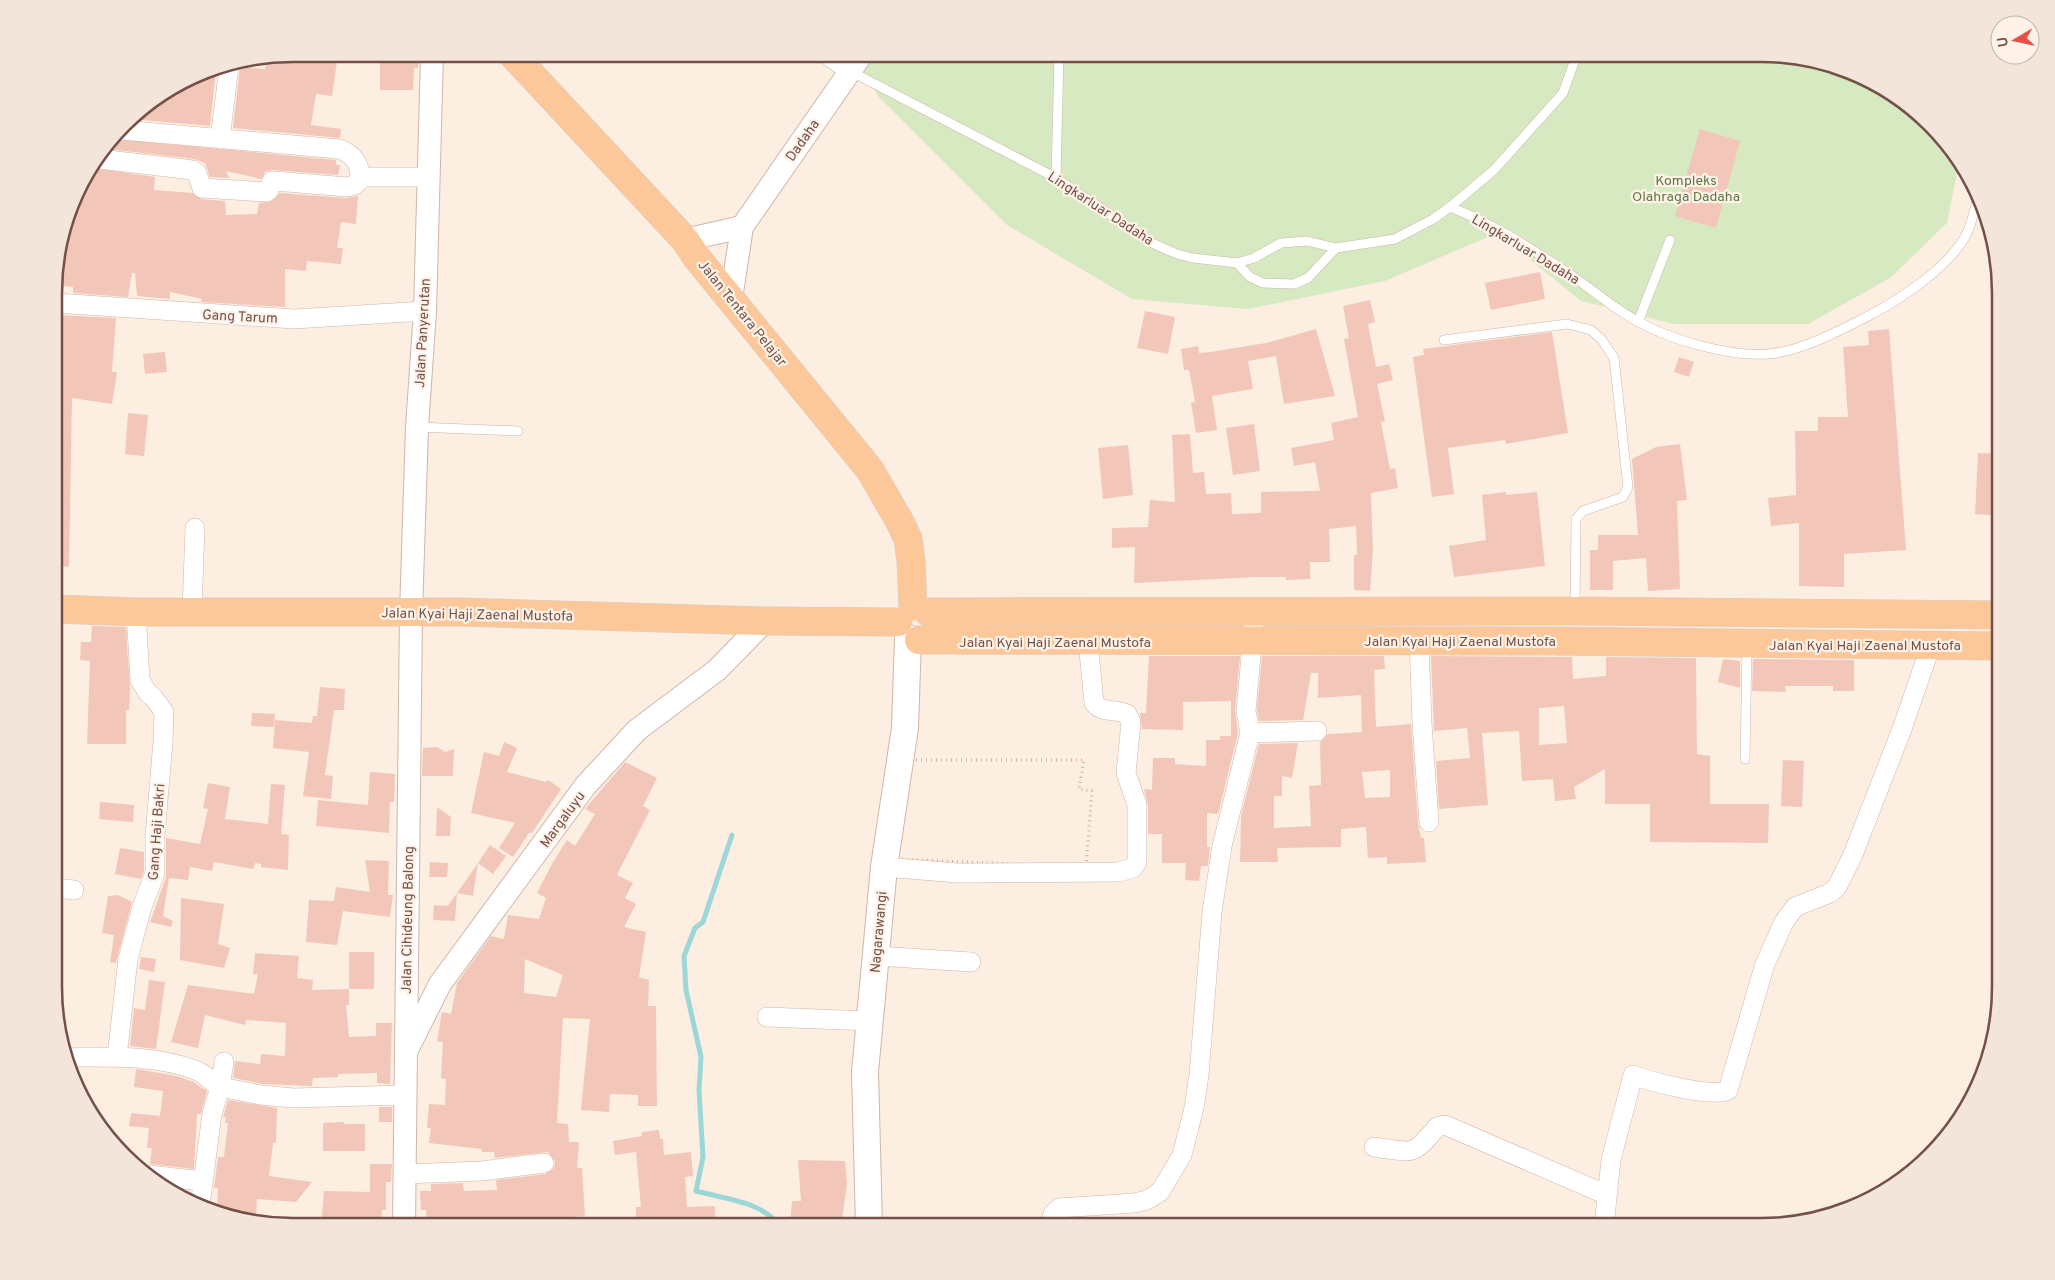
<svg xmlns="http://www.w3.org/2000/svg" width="2055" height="1280" font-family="Overpass,sans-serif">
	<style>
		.green { fill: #d7e9c0 }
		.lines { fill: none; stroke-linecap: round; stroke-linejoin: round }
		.stream { stroke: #9cd7d7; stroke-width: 5 }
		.building { fill: #f2c7b9; fill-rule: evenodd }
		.service-casing { stroke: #cfb6ab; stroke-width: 10 }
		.minor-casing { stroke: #cfb6ab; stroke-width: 20 }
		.tertiary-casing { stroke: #cfb6ab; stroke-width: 24 }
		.secondary-casing { stroke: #d2b5a8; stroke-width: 28 }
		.primary-casing { stroke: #d8cecc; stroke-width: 29 }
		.path { stroke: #d6aa9c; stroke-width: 3; stroke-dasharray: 1 4; stroke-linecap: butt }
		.service { stroke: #fff; stroke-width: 9 }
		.minor { stroke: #fff; stroke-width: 19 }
		.tertiary { stroke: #fff; stroke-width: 22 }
		.secondary { stroke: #fff; stroke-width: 26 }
		.primary { stroke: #fcc899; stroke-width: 28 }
		.labels { text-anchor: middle; stroke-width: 4.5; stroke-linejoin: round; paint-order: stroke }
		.street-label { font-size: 14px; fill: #735148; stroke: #fff2e8 }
		.park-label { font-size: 14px; fill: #5a7940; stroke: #fff2e8 }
		.rim { fill: none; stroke: #735148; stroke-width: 2.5 }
	</style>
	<rect width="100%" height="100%" fill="#fceee1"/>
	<!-- green -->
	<path class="green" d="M 853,54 L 1762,54 L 1838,66 L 1894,94 L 1959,163 L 1947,223 L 1890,278 L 1808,324 L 1674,324 L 1581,301 L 1497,233 L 1385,281 L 1248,309 L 1132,299 L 1007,225 L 878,96 Z"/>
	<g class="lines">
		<!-- stream -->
		<path class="stream" d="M 732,835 L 703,922 L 695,928 L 684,956 L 686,990 L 701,1057 L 699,1090 L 703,1157 L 696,1191 C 725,1199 761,1201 780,1226"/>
	</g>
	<!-- building -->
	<g class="building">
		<path d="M 294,54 L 338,54 L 332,96 L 316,94 L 311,125 L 341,129 L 340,138 L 233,128 L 240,67 L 265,69 L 267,59 Z"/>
		<path d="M 380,54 L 419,54 L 418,68 L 414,68 L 413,90 L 380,90 Z"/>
		<path d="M 216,69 L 210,126 L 131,119 L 135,113 L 202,72 Z"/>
		<path d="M 1700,129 L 1740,141 L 1716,228 L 1675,216 Z"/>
		<path d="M 116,139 L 336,160 L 336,165 L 340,165 L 338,175 L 272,170 L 265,172 L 261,179 L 226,171 L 229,178 L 210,177 L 205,163 L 194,159 L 108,149 Z"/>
		<path d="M 93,168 L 155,177 L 154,190 L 192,193 L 201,199 L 225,201 L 226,215 L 257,214 L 259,203 L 272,201 L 280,193 L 346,198 L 358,196 L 356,224 L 341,222 L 337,248 L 343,248 L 341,264 L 307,261 L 306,271 L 285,269 L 285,307 L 201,302 L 202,299 L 170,292 L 170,299 L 137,296 L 135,273 L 132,273 L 128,297 L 73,293 L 73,287 L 56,285 L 56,262 L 79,187 Z"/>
		<path d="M 1540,272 L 1545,299 L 1491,310 L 1485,283 Z"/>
		<path d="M 1370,300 L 1375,322 L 1368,324 L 1376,367 L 1389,364 L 1393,380 L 1377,384 L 1385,421 L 1381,422 L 1390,469 L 1395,468 L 1398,488 L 1371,493 L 1373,550 L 1370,591 L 1354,590 L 1354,555 L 1357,555 L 1356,526 L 1329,529 L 1330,562 L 1310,562 L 1310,579 L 1286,580 L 1286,577 L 1257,577 L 1134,583 L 1135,547 L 1112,548 L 1112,528 L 1148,527 L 1150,500 L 1175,502 L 1172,435 L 1190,434 L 1193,473 L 1204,472 L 1206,494 L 1231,493 L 1232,514 L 1261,513 L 1261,492 L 1320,491 L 1315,462 L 1294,466 L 1291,448 L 1334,440 L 1331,423 L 1358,417 L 1344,339 L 1349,338 L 1343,306 Z"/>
		<path d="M 1145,311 L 1175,317 L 1168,354 L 1137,348 Z"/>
		<path d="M 56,315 L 116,318 L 112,372 L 117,372 L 112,404 L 72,398 L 69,567 L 56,566 Z"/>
		<path d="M 1316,329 L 1335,396 L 1284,404 L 1276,356 L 1248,361 L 1253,389 L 1212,396 L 1217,430 L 1196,433 L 1191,403 L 1195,402 L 1189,370 L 1184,370 L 1181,349 L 1198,346 L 1199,353 L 1210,352 L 1266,343 Z"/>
		<path d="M 1889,329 L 1906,550 L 1844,554 L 1844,587 L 1799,586 L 1799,523 L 1771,526 L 1768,498 L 1796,495 L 1795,431 L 1818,431 L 1818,417 L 1848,417 L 1843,347 L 1869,345 L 1868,331 Z"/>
		<path d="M 1552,332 L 1568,433 L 1506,444 L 1505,440 L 1448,448 L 1454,494 L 1432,497 L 1413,357 L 1424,355 L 1423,349 Z"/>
		<path d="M 165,352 L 167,372 L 145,374 L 143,354 Z"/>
		<path d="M 1679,357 L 1694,362 L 1689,377 L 1674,372 Z"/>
		<path d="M 128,413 L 148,415 L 144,456 L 125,454 Z"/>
		<path d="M 1254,424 L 1260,471 L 1233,475 L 1226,428 Z"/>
		<path d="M 1680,444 L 1687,500 L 1677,501 L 1680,589 L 1648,591 L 1646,558 L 1613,561 L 1613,590 L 1590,590 L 1590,550 L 1598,550 L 1598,535 L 1638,535 L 1632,459 L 1656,447 Z"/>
		<path d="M 1128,445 L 1133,495 L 1103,499 L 1098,448 Z"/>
		<path d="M 1978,453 L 2001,454 L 2001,516 L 1975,514 Z"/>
		<path d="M 1506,492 L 1506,495 L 1537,492 L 1545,566 L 1454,577 L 1449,546 L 1486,540 L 1482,495 Z"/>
		<path d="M 92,626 L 126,627 L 130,689 L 129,710 L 126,710 L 126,744 L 87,744 L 90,661 L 80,660 L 81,642 L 91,642 Z"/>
		<path d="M 1149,656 L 1240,656 L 1235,710 L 1238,733 L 1218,814 L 1207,813 L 1207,847 L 1210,847 L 1208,866 L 1201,866 L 1199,881 L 1185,880 L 1186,863 L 1162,863 L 1162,834 L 1148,834 L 1148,805 L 1144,789 L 1152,790 L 1153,758 L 1175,758 L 1175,764 L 1206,766 L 1206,740 L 1220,740 L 1220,736 L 1231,736 L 1231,701 L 1183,702 L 1183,730 L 1142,729 L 1140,713 L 1146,713 Z"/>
		<path d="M 1262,656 L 1384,656 L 1385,669 L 1374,670 L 1376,727 L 1411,724 L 1418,823 L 1421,838 L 1424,838 L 1426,862 L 1387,864 L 1387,857 L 1368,858 L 1366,827 L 1341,829 L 1341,847 L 1277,848 L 1278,862 L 1240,862 L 1241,816 L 1259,744 L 1298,743 L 1292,778 L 1282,776 L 1282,796 L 1274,796 L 1274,828 L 1311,826 L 1309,786 L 1321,785 L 1320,742 L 1328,734 L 1362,732 L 1361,695 L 1318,698 L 1318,673 L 1311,673 L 1303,720 L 1259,721 L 1257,710 ZM 1390,770 L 1390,797 L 1365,798 L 1362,772 Z"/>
		<path d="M 1431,656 L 1572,657 L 1573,679 L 1606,676 L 1606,657 L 1696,658 L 1697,754 L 1710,756 L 1710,804 L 1769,804 L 1768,843 L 1650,842 L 1650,804 L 1605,804 L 1605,769 L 1574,787 L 1576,799 L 1555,801 L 1553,779 L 1522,781 L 1519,731 L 1482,733 L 1488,805 L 1439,809 L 1436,761 L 1470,758 L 1467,728 L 1434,731 ZM 1564,706 L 1567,743 L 1539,745 L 1539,708 Z"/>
		<path d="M 1723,659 L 1740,661 L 1740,688 L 1718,682 Z"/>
		<path d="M 1753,659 L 1854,660 L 1854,691 L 1833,691 L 1833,686 L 1785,686 L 1786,692 L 1752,691 Z"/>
		<path d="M 320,687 L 345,689 L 344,710 L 334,710 L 325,775 L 333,776 L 331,799 L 303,796 L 309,752 L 273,748 L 275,720 L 312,723 L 313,716 L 317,716 Z"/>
		<path d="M 252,713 L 275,714 L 274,727 L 251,726 Z"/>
		<path d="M 504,742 L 517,748 L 507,772 L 546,782 L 548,780 L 561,789 L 532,833 L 529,833 L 513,857 L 499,848 L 515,823 L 471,813 L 484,752 L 499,756 Z"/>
		<path d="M 437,747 L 445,752 L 454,749 L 453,776 L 422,776 L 423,748 Z"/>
		<path d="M 1783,760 L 1804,761 L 1802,807 L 1781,806 Z"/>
		<path d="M 625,762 L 657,778 L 643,806 L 650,810 L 617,875 L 633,883 L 625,898 L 636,904 L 624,927 L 646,932 L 639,977 L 649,980 L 648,1006 L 656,1006 L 657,1106 L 638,1106 L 638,1095 L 610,1094 L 609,1112 L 581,1110 L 590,1019 L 563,1018 L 557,1123 L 568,1124 L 569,1142 L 579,1142 L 577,1168 L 582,1168 L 585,1216 L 557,1218 L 557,1226 L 427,1226 L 426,1210 L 421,1210 L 420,1191 L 431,1191 L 431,1184 L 463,1183 L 464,1191 L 497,1190 L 496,1180 L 545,1174 L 554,1168 L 555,1161 L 548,1152 L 495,1158 L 494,1152 L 482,1152 L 482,1149 L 429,1143 L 431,1128 L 427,1128 L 429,1104 L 445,1105 L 446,1079 L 441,1078 L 443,1042 L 437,1041 L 442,1012 L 451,1014 L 457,983 L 491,936 L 504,939 L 508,915 L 539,919 L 546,898 L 537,893 L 552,864 L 567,840 L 575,846 L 595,814 L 585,809 ZM 525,959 L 563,975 L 556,997 L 524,993 Z"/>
		<path d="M 370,772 L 395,774 L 394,802 L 390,802 L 389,833 L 316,826 L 318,800 L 368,805 Z"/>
		<path d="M 208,783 L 230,787 L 225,819 L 268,824 L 271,784 L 285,785 L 281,834 L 289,835 L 288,870 L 261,867 L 261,864 L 255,863 L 253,869 L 214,862 L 212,871 L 190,867 L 188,880 L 169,878 L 163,916 L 173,921 L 171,927 L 150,922 L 166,877 L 166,838 L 200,844 L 208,809 L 203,808 Z"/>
		<path d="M 100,802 L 134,805 L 133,822 L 99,819 Z"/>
		<path d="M 437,807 L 451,817 L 450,836 L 436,836 Z"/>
		<path d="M 490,845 L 506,856 L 493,874 L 478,863 Z"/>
		<path d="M 120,848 L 144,852 L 144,871 L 141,879 L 115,874 Z"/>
		<path d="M 365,860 L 389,861 L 388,895 L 393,895 L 390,917 L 343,911 L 337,945 L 306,942 L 309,900 L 334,901 L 336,887 L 370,892 Z"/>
		<path d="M 430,862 L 448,863 L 447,877 L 429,877 Z"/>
		<path d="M 478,863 L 473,896 L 457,893 L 455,921 L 433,920 L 434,905 L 448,906 Z"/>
		<path d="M 118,895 L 132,902 L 116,963 L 110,962 L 114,935 L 102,933 L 108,896 Z"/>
		<path d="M 181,898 L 224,904 L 218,944 L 230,948 L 224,968 L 180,960 Z"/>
		<rect x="349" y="952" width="25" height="37"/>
		<path d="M 255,953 L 299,956 L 297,978 L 313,980 L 312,990 L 349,989 L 349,1005 L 346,1005 L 349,1037 L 376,1036 L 376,1023 L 392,1023 L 390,1084 L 377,1083 L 377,1073 L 338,1074 L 338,1077 L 313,1078 L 312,1086 L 263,1084 L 233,1078 L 235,1061 L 260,1064 L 261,1054 L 285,1056 L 286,1023 L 246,1020 L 245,1025 L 205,1015 L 198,1048 L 171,1042 L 188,985 L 254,994 L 258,974 L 253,974 Z"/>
		<path d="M 141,957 L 156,959 L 154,972 L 139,969 Z"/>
		<path d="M 149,980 L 165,982 L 156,1049 L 130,1046 L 134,1008 L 145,1010 Z"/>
		<path d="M 136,1069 L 177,1076 L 193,1082 L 207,1091 L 201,1114 L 197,1114 L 194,1169 L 150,1164 L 152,1148 L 147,1148 L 149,1128 L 129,1126 L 131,1113 L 160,1116 L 163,1091 L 134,1087 Z"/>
		<path d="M 228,1100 L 277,1108 L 276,1143 L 273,1143 L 269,1176 L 312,1182 L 296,1202 L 257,1199 L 256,1220 L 217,1214 L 218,1188 L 214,1188 L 218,1157 L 224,1157 L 228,1123 L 225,1123 L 226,1117 L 223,1117 Z"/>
		<rect x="379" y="1107" width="13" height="15"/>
		<path d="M 344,1122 L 344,1124 L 365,1124 L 365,1151 L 323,1151 L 323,1123 Z"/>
		<path d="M 659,1130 L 660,1139 L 663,1139 L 664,1155 L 691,1152 L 693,1176 L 685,1177 L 687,1207 L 715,1206 L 715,1226 L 636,1226 L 636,1207 L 641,1207 L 636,1152 L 615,1155 L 613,1141 L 642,1136 L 642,1132 Z"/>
		<path d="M 798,1160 L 845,1161 L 847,1184 L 841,1226 L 790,1226 L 792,1201 L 801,1201 Z"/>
		<path d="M 370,1164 L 392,1164 L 391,1182 L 386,1182 L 386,1210 L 382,1210 L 381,1226 L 321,1226 L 324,1191 L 370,1192 Z"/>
		<path d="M 165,1188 L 189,1191 L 188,1200 L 173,1192 Z"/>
	</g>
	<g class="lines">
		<defs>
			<g id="service">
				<path d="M 850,71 L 1056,178 L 1152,243 L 1177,254 L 1193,258 L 1237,263 L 1254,258 L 1281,243 L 1307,241 L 1336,248 L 1395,239 L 1433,219 L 1450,207 C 1491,223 1529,247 1565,271 C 1589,287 1612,307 1637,321 C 1670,340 1730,357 1768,354 C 1800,352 1841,330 1870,315 C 1901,299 1951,266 1967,233 C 1972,223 1974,211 1977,201"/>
				<path d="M 1056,178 L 1059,54"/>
				<path d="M 1450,207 L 1494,170 L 1563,93 L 1577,54"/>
				<path d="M 1237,263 L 1250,277 L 1263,283 L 1294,284 L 1308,278 L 1336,248"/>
				<path d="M 1638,322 L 1670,240"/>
				<path d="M 1444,340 L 1567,324 L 1591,330 L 1602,340 L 1614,358 L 1628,487 L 1623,497 L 1583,511 L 1576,519 L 1575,608"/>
				<path d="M 417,427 L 518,431"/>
				<path d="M 1745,759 L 1747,647"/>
			</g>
			<g id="minor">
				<path d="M 826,54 L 850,71"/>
				<path d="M 220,139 L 229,67"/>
				<path d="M 100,159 L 192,170 L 197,173 L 202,188 L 266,192 L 269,190 L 272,181 L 275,181 L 347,187 L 355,185 L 359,181 C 362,166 354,154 339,149 L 122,130"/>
				<path d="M 360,177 L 428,177"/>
				<path d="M 56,303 L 294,319 L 425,311"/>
				<path d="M 192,610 L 195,528"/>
				<path d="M 1419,641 L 1422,723 L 1429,822"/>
				<path d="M 1250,733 L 1317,731"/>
				<path d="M 884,867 L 958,873 L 1119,872 L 1133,868 L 1137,862 L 1137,805 L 1126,773 L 1131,722 L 1127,714 C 1116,708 1102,714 1094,703 L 1088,641"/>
				<path d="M 56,888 L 74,890"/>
				<path d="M 876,956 L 971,962"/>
				<path d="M 767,1017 L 870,1021"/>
				<path d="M 70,1057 C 111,1057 156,1055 195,1070 C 204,1073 212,1082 220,1087 L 224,1062"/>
				<path d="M 117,1057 L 128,959 L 142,907 L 155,873 L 155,836 L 163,742 L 164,712 L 153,697 L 148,693 L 140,680 L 136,612"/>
				<path d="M 1374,1147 C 1413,1152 1411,1158 1437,1127 L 1445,1125 L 1607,1195"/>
				<path d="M 404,1174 L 482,1171 L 544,1163"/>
				<path d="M 149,1175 L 202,1181"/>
				<path d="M 200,1206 L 212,1114 L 220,1087 L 261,1095 L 293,1098 L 405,1095"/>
				<path d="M 1050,1226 L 1053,1214 L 1059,1208 L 1134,1203 L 1147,1200 L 1160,1192 L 1182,1155 L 1194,1108 L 1199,1075 L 1212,912 L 1222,846 L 1250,733 L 1246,711 L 1255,611"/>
				<path d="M 1604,1226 L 1611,1160 L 1633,1075 C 1649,1081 1715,1099 1728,1090 L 1765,964 L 1784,922 L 1795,907 L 1830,893 L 1837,887 L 1852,857 L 1902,729 L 1931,645"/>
			</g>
			<g id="tertiary">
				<path d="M 685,240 L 742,227"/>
				<path d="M 731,299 L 742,227 L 862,54"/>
				<path d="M 407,1050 L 440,984 L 586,785 L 637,730 L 717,670 L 765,621"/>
				<path d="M 404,1226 L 411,613 L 417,427 L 425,311 L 432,54"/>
			</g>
			<path id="secondary" d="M 869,1226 L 865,1072 L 884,867 L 905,728 L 908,638"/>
			<g id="primary">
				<path d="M 512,54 L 685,240 L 697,258 L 870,470 L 900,522 L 908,539 L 911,561 L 913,606"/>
				<path d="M 56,609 L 136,612 L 461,612 L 765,621 L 898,622"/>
				<path d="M 928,612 L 1575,611 L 2001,615"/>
				<path d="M 919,640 L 1551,641 L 2001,646"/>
			</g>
		</defs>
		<!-- service casing -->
		<use href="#service" class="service-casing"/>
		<!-- minor casing -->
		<use href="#minor" class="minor-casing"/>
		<!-- tertiary casing -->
		<use href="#tertiary" class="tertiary-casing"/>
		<!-- secondary casing -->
		<use href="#secondary" class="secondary-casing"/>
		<!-- primary casing -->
		<use href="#primary" class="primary-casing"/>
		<!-- path -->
		<path class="path" d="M 911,760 L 1084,760 L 1079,789 L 1092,791 L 1086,867 L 894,859 Z"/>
		<!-- service -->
		<use href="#service" class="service"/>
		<!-- minor -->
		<use href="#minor" class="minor"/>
		<!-- tertiary -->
		<use href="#tertiary" class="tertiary"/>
		<!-- secondary -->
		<use href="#secondary" class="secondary"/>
		<!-- primary -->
		<use href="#primary" class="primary"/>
	</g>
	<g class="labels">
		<!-- street labels -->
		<g class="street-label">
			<text transform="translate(802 140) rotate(-55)" y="5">Dadaha</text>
			<text transform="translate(1101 208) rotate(33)" y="5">Lingkarluar Dadaha</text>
			<text transform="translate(1526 249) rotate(31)" y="5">Lingkarluar Dadaha</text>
			<text transform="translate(743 313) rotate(51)" y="5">Jalan Tentara Pelajar</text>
			<text transform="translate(240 316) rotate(3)" y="5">Gang Tarum</text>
			<text transform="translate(422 333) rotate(-87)" y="5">Jalan Panyerutan</text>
			<text transform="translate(477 614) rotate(1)" y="5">Jalan Kyai Haji Zaenal Mustofa</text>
			<text x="1460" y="646">Jalan Kyai Haji Zaenal Mustofa</text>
			<text x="1055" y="647">Jalan Kyai Haji Zaenal Mustofa</text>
			<text x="1865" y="650">Jalan Kyai Haji Zaenal Mustofa</text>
			<text transform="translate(562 819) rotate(-54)" y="5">Margaluyu</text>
			<text transform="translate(156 832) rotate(-86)" y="5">Gang Haji Bakri</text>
			<text transform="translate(407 920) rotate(-89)" y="5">Jalan Cihideung Balong</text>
			<text transform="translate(878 932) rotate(-85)" y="5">Nagarawangi</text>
		</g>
		<!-- park labels -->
		<g class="park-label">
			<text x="1686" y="185">Kompleks<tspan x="1686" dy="16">Olahraga Dadaha</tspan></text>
		</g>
	</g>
	<!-- crop -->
	<path d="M0 0H2055V1280H0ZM293 62H1761A231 231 0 0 1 1992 293V987A231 231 0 0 1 1761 1218H293A231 231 0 0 1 62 987V293A231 231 0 0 1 293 62Z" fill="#f4e5db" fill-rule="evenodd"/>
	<path class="rim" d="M293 62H1761A231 231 0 0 1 1992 293V987A231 231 0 0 1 1761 1218H293A231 231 0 0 1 62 987V293A231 231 0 0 1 293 62Z"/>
	<!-- north arrow -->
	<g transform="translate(2015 40) rotate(261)"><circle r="24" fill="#fff2e8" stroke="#c7b2a8"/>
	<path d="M0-4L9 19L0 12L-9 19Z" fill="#e75145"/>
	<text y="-8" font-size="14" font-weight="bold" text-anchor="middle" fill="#735148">U</text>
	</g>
</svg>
